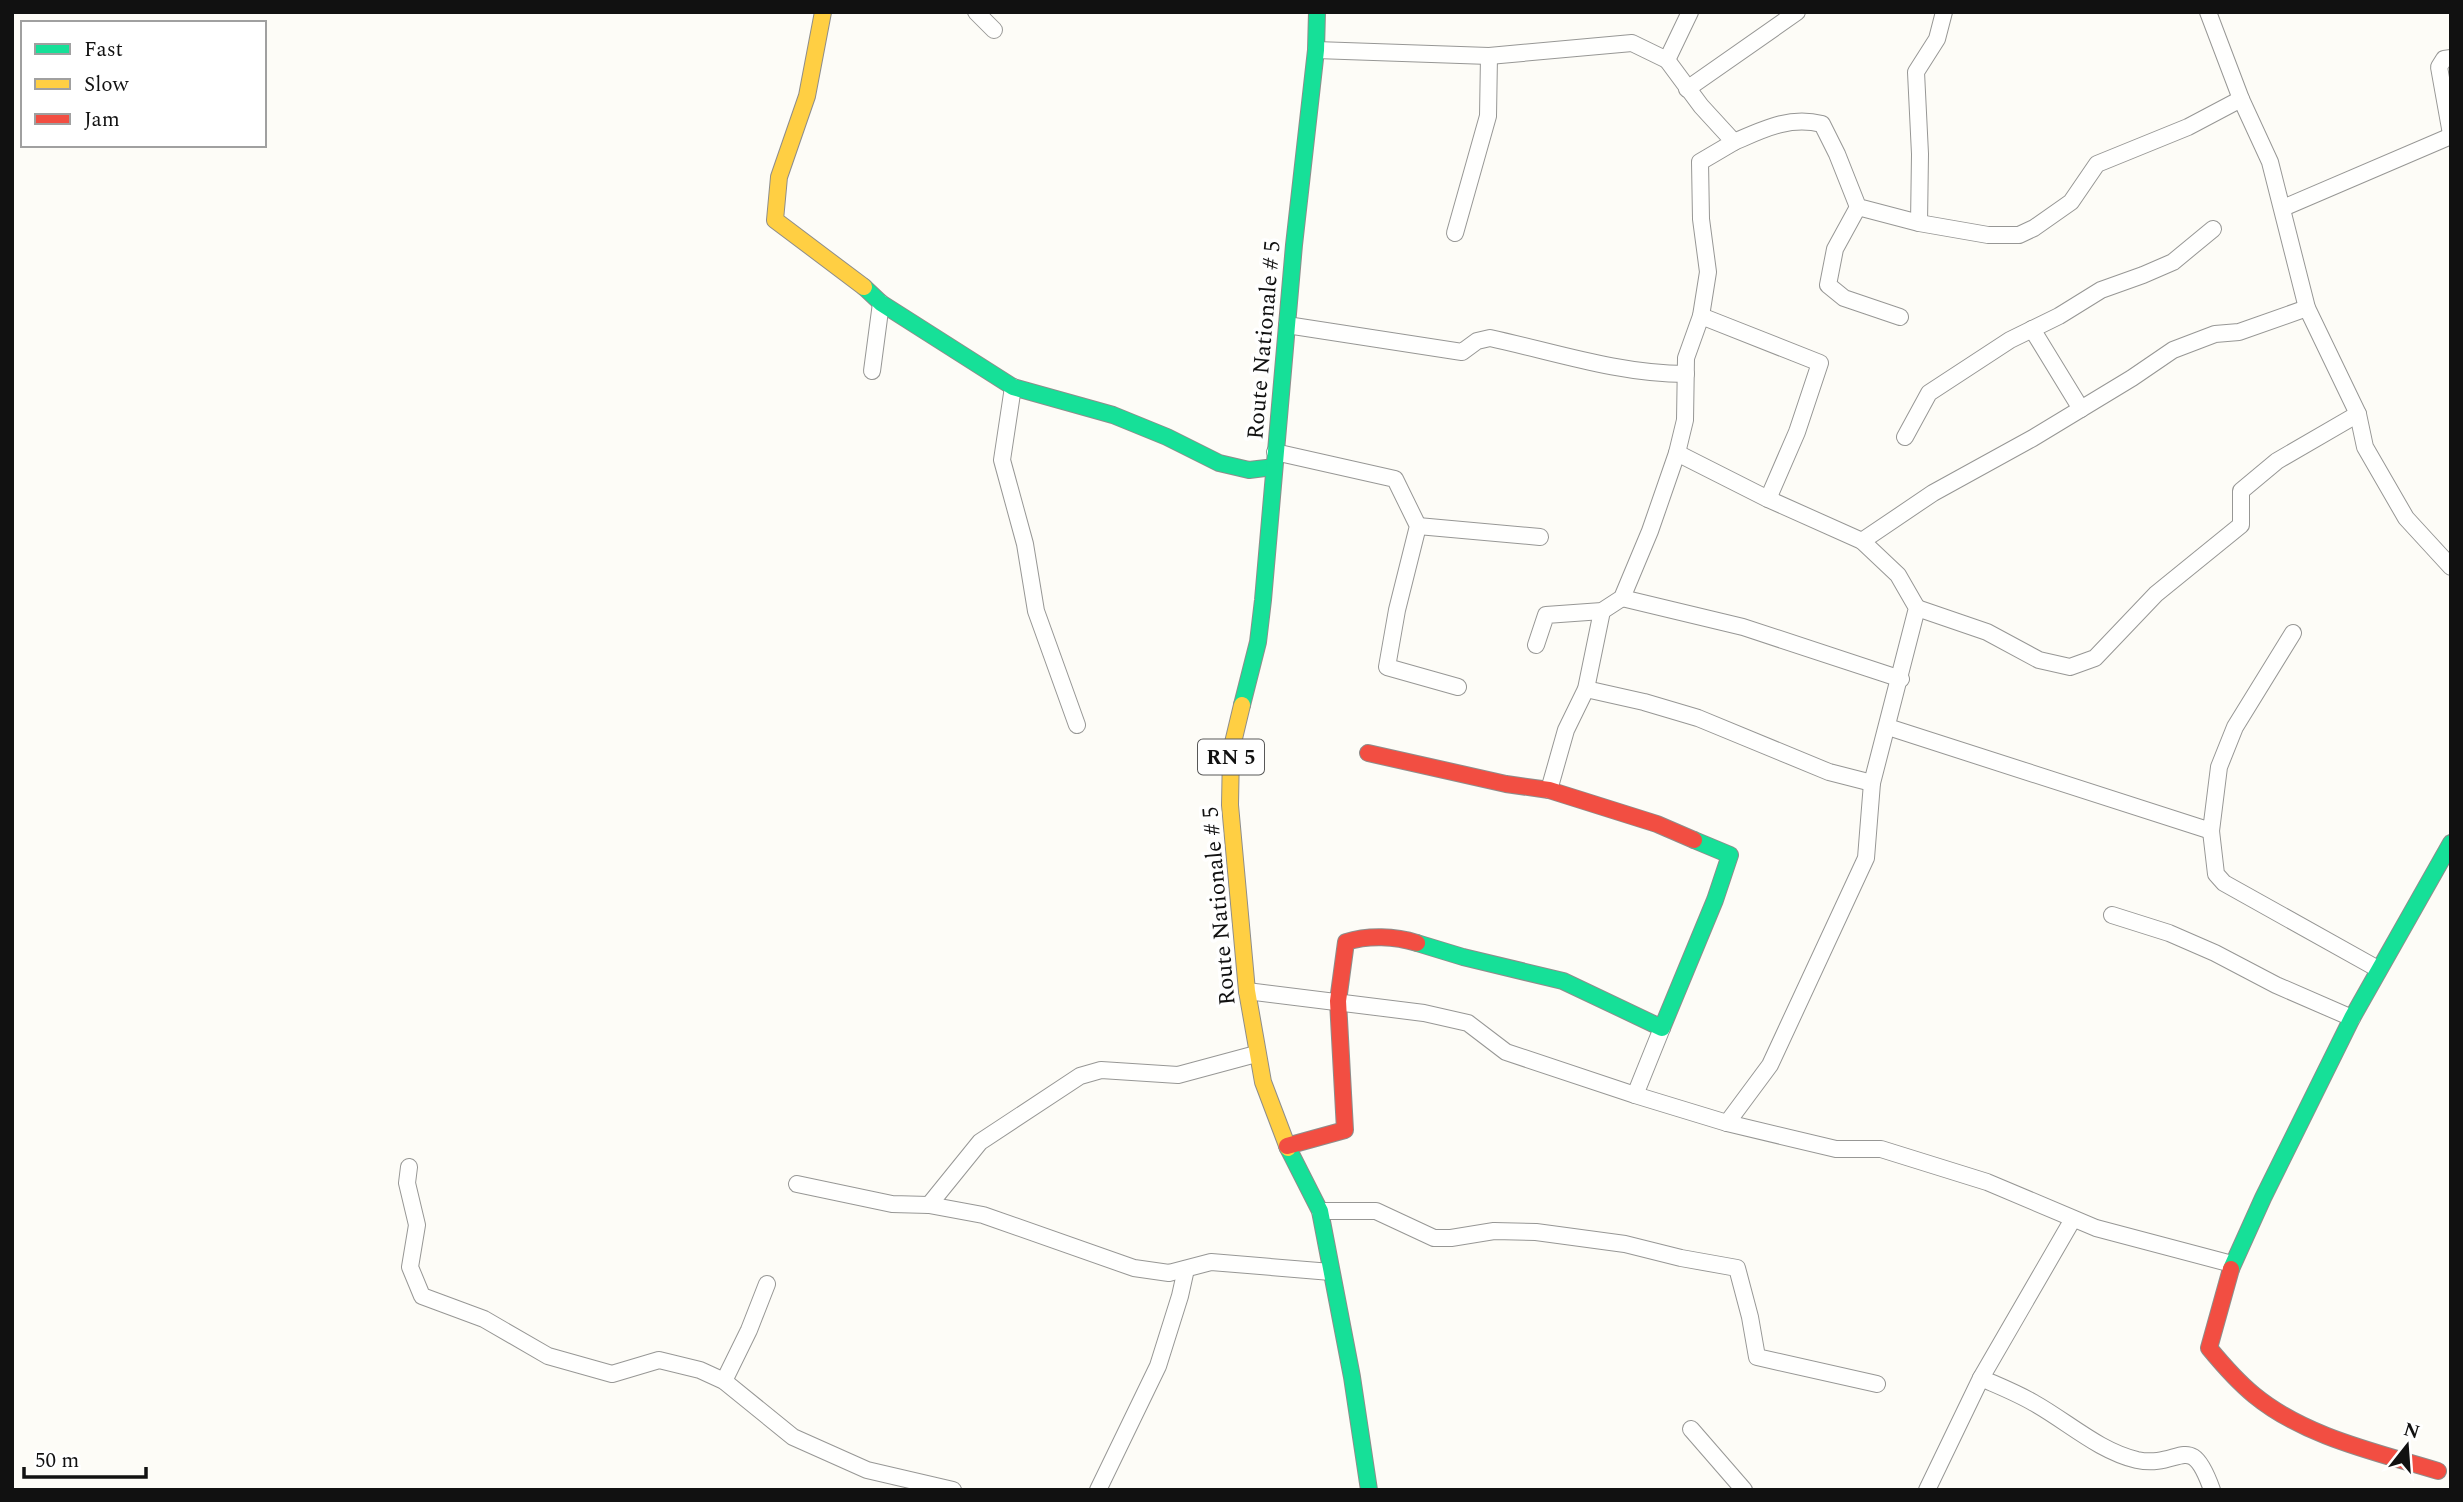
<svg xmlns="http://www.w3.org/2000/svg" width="2463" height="1502" font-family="Spectral,serif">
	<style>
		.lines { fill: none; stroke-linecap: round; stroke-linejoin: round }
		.street-casing { stroke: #979795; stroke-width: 18 }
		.fast-casing { stroke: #8e8d8b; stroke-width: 18 }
		.slow-casing { stroke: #8e8d8b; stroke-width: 18 }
		.jam-casing { stroke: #8e8d8b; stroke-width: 18 }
		.street { stroke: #fffffe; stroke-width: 16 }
		.fast { stroke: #16e098; stroke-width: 16 }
		.slow { stroke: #ffcf43; stroke-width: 16 }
		.jam { stroke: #f24e42; stroke-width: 16 }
		.labels { text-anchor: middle; stroke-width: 7; stroke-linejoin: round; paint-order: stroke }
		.shield { fill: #fff; stroke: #585858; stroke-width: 2 }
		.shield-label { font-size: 21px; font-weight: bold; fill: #111 }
		.street-label { font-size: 23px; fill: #111; stroke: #fff }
	</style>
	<rect width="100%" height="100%" fill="#fdfcf7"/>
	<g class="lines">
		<defs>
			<g id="street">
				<path d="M 976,12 L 994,30"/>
				<path d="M 2208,12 L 2241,99 L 2270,162 L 2307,308 L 2358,414 L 2365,447 L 2406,518 L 2451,567"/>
				<path d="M 1316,50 L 1489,56 L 1632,43 L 1667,60 L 1690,12"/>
				<path d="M 2451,58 L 2444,59 L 2439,67 L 2451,134"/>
				<path d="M 1687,89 L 1797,12"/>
				<path d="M 1734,142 C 1764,129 1789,116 1822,124 L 1837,154 L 1858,207 L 1919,223 L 1988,235 L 2019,235 L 2034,228 L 2071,202 L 2097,164 L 2188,127 L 2241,99"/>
				<path d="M 1858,207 L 1835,249 L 1828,285 L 1844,298 L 1900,317"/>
				<path d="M 2283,208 L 2451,136"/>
				<path d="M 1919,223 L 1920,154 L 1916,72 L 1937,39 L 1944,12"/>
				<path d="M 1455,233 L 1488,116 L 1489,56"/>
				<path d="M 1701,316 L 1820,363 L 1797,432 L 1768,499"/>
				<path d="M 1287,325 L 1462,352 L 1477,341 L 1490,338 C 1554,352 1619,374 1686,374"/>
				<path d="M 2032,329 L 2081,409"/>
				<path d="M 872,371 L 881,303"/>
				<path d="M 1013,387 L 1002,460 L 1025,544 L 1036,611 L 1077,725"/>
				<path d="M 1905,437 L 1929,393 L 2010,340 L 2059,316 L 2101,290 L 2143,275 L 2173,262 L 2213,229"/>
				<path d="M 1275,452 L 1395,479 L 1418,526 L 1397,610 L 1387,667 L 1458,687"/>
				<path d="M 1677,453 L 1768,499 L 1862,541 L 1898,575 L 1917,608 L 1872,783 L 1866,858 L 1770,1065 L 1727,1123"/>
				<path d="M 1418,526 L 1540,537"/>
				<path d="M 1862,541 L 1933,493 L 2033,438 L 2132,378 L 2173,350 L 2215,334 L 2239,332 L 2307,308"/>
				<path d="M 1622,598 L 1743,627 L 1901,679"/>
				<path d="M 1917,608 L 1987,632 L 2039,660 L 2070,667 L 2095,658 L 2156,594 L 2241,525 L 2241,491 L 2277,461 L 2358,414"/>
				<path d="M 1536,645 L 1546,615 L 1602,611 L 1622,598 L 1650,531 L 1677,453 L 1685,420 L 1686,358 L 1701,316 L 1708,272 L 1701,219 L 1700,162 L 1734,142 L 1701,106 L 1667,60"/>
				<path d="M 1586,689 L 1644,702 L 1698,718 L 1829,772 L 1872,783"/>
				<path d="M 1888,727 L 2211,831 L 2219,767 L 2235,727 L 2293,633"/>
				<path d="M 1549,790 L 1566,730 L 1586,689 L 1602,611"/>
				<path d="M 2211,831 L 2216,874 L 2224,883 L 2378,969"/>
				<path d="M 2112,915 L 2169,933 L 2215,953 L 2276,985 L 2352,1018"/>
				<path d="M 1247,991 L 1424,1013 L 1468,1023 L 1506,1052 L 1635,1095 L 1727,1123 L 1836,1149 L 1881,1149 L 1987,1182 L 2096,1228 L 2232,1264"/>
				<path d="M 1635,1095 L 1662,1028"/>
				<path d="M 409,1167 L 407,1183 L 417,1225 L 410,1267 L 422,1296 L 484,1319 L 548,1356 L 612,1374 L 659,1360 L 700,1370 L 724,1381 L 793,1437 L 867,1470 L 953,1490"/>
				<path d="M 797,1184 L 892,1204 L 929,1205 L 983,1215 L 1134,1268 L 1169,1273 L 1211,1262 L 1331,1272"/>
				<path d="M 929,1205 L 980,1142 L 1080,1076 L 1101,1070 L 1178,1075 L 1256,1054"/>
				<path d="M 1320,1211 L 1376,1211 L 1434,1238 L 1451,1238 L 1494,1231 L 1536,1232 L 1625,1244 L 1681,1258 L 1737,1268 L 1750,1317 L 1757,1357 L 1877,1384"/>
				<path d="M 1981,1378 C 1999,1386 2017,1393 2034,1403 C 2068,1422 2099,1451 2137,1460 C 2181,1469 2190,1428 2212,1490"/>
				<path d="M 724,1381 L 749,1330 L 767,1284"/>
				<path d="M 1691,1429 L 1744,1490"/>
				<path d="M 1098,1490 L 1158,1366 L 1180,1296 L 1186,1269"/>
				<path d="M 1927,1490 L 1981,1378 L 2073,1219"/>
			</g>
			<g id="fast">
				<path d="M 864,287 L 881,303 L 1013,387 L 1113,415 L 1167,437 L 1219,463 L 1249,470 L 1274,467"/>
				<path d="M 1242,705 L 1258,642 L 1263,600 L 1294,245 L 1316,50 L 1317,12"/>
				<path d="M 1417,943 L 1463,957 L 1563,981 L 1662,1028 L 1715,900 L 1730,855 L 1694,840"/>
				<path d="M 1288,1148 L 1320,1211 L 1352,1377 L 1369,1490"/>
				<path d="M 2231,1269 L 2263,1198 L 2352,1018 L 2451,843"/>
			</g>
			<g id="slow">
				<path d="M 823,12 L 807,96 L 779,177 L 775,220 L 864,287"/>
				<path d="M 1242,705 L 1231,751 L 1230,805 L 1247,991 L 1263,1082 L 1288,1148"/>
			</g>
			<g id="jam">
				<path d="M 1368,753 L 1506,784 L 1549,790 L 1657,824 L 1694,840"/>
				<path d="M 1287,1146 L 1345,1130 L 1338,1001 L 1346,942 C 1368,935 1395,936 1417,943"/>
				<path d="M 2231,1269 L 2209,1348 C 2223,1365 2237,1381 2254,1395 C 2305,1437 2376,1452 2438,1471"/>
			</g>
		</defs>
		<!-- street casing -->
		<use href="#street" class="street-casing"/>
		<!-- fast casing -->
		<use href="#fast" class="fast-casing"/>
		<!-- slow casing -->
		<use href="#slow" class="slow-casing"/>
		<!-- jam casing -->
		<use href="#jam" class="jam-casing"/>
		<!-- street -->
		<use href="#street" class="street"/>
		<!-- fast -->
		<use href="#fast" class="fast"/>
		<!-- slow -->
		<use href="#slow" class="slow"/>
		<!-- jam -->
		<use href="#jam" class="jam"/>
	</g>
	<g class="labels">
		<!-- shield labels -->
		<rect class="shield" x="1198" y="739.5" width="66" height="35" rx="5"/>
		<g class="shield-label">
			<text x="1231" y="764">RN 5</text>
		</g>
		<!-- street labels -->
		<g class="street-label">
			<text transform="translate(1263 340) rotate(-85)" y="8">Route Nationale # 5</text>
			<text transform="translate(1218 906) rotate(-95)" y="8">Route Nationale # 5</text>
		</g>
	</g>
	<!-- border -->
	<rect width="2463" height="1502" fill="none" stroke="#111111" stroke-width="28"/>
	<!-- legend -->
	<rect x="21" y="21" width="245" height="126" fill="#ffffff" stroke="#a0a0a0" stroke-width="2"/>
	<rect x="35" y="44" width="35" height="10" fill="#16e098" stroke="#a0a0a0" stroke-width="2"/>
	<text x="84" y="56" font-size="21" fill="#111111">Fast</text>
	<rect x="35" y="79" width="35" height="10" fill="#ffcf43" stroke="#a0a0a0" stroke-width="2"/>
	<text x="84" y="91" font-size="21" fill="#111111">Slow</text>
	<rect x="35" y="114" width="35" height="10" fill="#f24e42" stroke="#a0a0a0" stroke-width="2"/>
	<text x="84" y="126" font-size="21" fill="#111111">Jam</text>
	<!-- north arrow -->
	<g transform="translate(2407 1446) rotate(17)" stroke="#ffffff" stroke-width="5" paint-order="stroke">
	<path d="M0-5L12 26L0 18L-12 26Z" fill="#111111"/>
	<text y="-10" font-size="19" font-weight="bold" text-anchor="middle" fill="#111111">N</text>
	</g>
	<!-- scale -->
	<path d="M24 1467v10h122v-10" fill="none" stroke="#111111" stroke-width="3.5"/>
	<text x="35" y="1467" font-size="21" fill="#111111" stroke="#ffffff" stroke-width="5" paint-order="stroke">50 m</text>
</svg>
